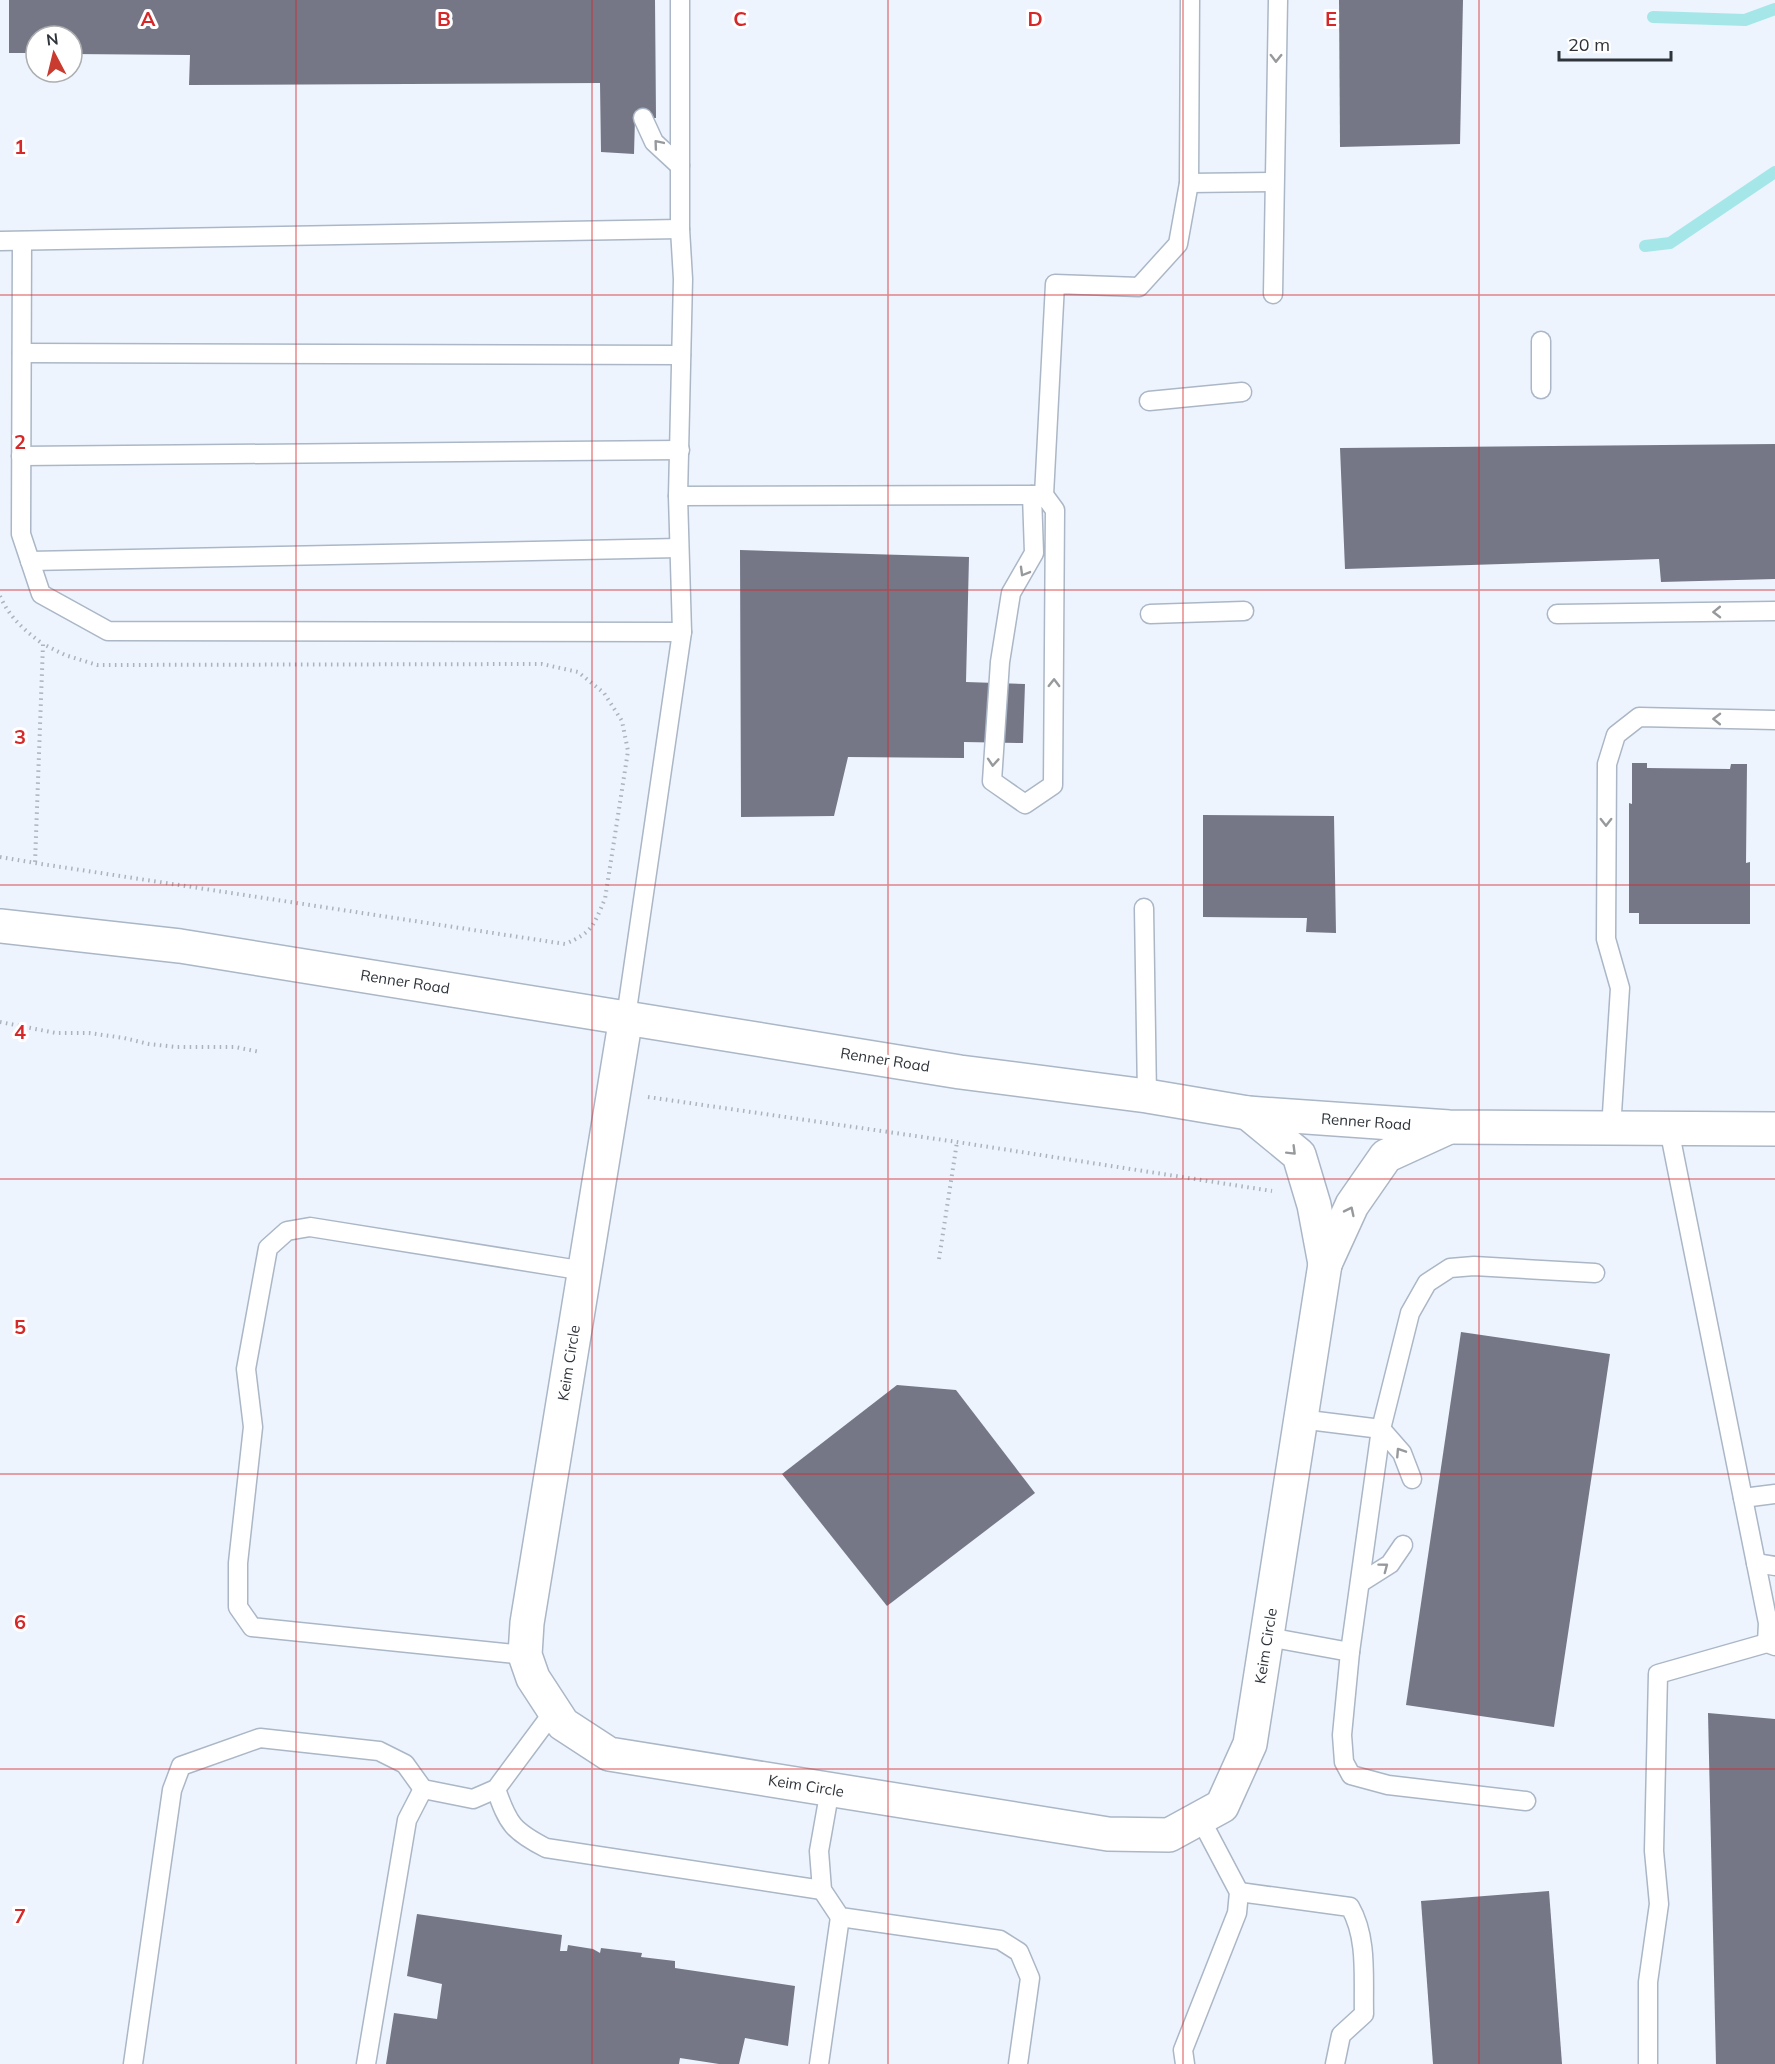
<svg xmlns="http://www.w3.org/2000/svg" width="1775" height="2064" font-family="Mulish,sans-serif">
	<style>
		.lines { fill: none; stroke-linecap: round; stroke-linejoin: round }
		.stream { stroke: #a5e7e9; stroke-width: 12 }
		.building { fill: #757787 }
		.lane-casing { stroke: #abb7c6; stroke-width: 21 }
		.street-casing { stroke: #abb7c6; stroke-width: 36 }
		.secondary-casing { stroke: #abb7c6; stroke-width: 36 }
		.path { stroke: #acb3bb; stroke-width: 4; stroke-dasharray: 1.5 4.5; stroke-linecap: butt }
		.lane { stroke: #fff; stroke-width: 18 }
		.street { stroke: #fff; stroke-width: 33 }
		.secondary { stroke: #fff; stroke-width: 33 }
		.oneway { stroke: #979a9c }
		.grid { fill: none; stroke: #d62828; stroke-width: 1.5; stroke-opacity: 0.55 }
		.labels { text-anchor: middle; stroke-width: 6; stroke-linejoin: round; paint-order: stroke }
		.street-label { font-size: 15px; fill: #2f343a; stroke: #fff }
		.grid-label { font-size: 20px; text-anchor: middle; font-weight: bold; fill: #d62828; stroke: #fff; stroke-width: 6; stroke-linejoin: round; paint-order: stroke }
	</style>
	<rect width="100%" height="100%" fill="#edf4fe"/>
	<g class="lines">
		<!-- stream -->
		<g class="stream">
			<path d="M 1653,17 L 1745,20 L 1775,9"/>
			<path d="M 1645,246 L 1670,243 L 1775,172"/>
		</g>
	</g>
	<!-- building -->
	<g class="building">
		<path d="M 9,0 L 655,0 L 656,118 L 635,118 L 634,154 L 601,152 L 600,83 L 189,85 L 190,55 L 72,54 L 72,36 L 36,36 L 36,53 L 9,53 Z"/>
		<path d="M 1339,0 L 1463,0 L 1460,144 L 1340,147 Z"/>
		<path d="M 1775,444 L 1775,579 L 1661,582 L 1659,559 L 1345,569 L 1340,448 Z"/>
		<path d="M 740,550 L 969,557 L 966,682 L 1025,684 L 1023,743 L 964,742 L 964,758 L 848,757 L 834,816 L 741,817 Z"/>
		<path d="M 1632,763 L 1647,763 L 1647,768 L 1730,769 L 1731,764 L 1747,764 L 1746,863 L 1750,862 L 1750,924 L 1639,924 L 1639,913 L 1629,913 L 1629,803 L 1632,804 Z"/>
		<path d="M 1203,815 L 1334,816 L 1336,933 L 1306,932 L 1307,918 L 1203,917 Z"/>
		<path d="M 1461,1332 L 1610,1354 L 1554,1727 L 1406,1705 Z"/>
		<path d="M 897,1385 L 956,1390 L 1035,1493 L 887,1606 L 782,1474 Z"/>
		<path d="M 1708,1713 L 1775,1719 L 1775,2064 L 1716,2064 Z"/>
		<path d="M 1549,1891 L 1562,2064 L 1433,2064 L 1421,1901 Z"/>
		<path d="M 417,1914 L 562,1935 L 560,1951 L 567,1951 L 568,1945 L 593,1949 L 600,1953 L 601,1948 L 642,1953 L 641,1957 L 675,1961 L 675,1968 L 795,1986 L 788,2046 L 745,2038 L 739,2064 L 719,2064 L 680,2058 L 679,2064 L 386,2064 L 394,2013 L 437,2019 L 442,1984 L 407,1976 Z"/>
	</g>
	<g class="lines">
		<defs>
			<g id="lane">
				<path d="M 643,118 L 654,142 L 680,166"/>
				<path d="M 1189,183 L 1274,182"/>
				<path d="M 0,241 L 680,229"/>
				<path d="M 22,241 L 21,534 L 41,594 L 108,631 L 682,632"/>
				<path d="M 1273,294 L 1278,0"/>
				<path d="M 1541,341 L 1541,389"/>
				<path d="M 22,353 L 681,355"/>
				<path d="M 1149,401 L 1242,392"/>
				<path d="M 21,456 L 680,450"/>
				<path d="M 1032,495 L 1034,553 L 1011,593 L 1000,662 L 992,781 L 1025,804 L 1053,785 L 1055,510 L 1044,495"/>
				<path d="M 678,496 L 1044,495 L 1055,284 L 1139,287 L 1178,244 L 1189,183 L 1190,0"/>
				<path d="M 30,561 L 679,548"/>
				<path d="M 1150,614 L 1244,611"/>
				<path d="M 1557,614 L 1775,611"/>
				<path d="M 1144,908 L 1147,1096"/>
				<path d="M 626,1017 L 682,632 L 678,496 L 683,279 L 680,229 L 680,0"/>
				<path d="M 1611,1129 L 1620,988 L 1606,939 L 1607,764 L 1616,735 L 1639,717 L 1775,720"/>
				<path d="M 1669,1129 L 1768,1623 L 1767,1643"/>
				<path d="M 1300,1419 L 1381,1429 L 1402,1453 L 1412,1479"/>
				<path d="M 1743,1498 L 1775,1494"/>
				<path d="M 1756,1563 L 1775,1566"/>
				<path d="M 1360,1583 L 1390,1564 L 1403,1545"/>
				<path d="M 1268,1637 L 1350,1652"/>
				<path d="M 525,1655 L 252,1627 L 238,1607 L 238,1563 L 253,1427 L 246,1369 L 268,1248 L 287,1231 L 310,1227 L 585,1271"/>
				<path d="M 496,1789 C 508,1824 513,1831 546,1848 L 822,1890"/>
				<path d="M 830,1789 L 819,1851 L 822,1890 L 840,1917 L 1000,1940 L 1019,1952 L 1030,1978 L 1018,2064"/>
				<path d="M 1526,1801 L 1388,1785 L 1351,1775 L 1344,1762 L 1342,1735 L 1350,1652 L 1381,1429 L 1410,1313 L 1427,1283 L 1450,1268 L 1474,1266 L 1595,1273"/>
				<path d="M 1239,1892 L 1350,1907 C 1368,1938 1363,1979 1364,2014 L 1341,2035 L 1335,2064"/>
				<path d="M 133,2064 L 172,1790 L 181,1766 L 260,1738 L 379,1751 L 405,1764 L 423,1789 L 473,1799 L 496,1789 L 554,1711"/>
				<path d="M 366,2064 L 407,1820 L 423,1789"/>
				<path d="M 819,2064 L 840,1917"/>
				<path d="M 1185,2064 L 1183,2050 L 1237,1913 L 1239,1892 L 1200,1818"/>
				<path d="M 1648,2064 L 1648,1982 L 1659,1904 L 1654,1851 L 1658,1674 L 1767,1643 L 1775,1646"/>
			</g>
			<path id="street" d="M 626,1017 L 527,1623 L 525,1655 L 533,1678 L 563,1724 L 609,1754 L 1108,1834 L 1169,1835 L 1222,1806 L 1250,1744 L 1325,1264"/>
			<g id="secondary">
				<path d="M 0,926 L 180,946 L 960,1072 L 1147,1096 L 1248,1113 L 1449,1127 L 1775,1129"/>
				<path d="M 1248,1113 L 1299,1155 L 1314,1205 L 1325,1264"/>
				<path d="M 1325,1264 L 1352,1205 L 1386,1156 L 1445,1129"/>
			</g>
		</defs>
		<!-- lane casing -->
		<use href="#lane" class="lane-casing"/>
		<!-- street casing -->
		<use href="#street" class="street-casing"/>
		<!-- secondary casing -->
		<use href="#secondary" class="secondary-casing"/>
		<!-- path -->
		<g class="path">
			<path d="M 0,596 C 9,617 25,631 43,644"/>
			<path d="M 0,857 L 35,863 L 565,944 C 593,932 593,926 605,899 L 628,751 L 622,721 L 604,693 L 578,672 L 542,664 L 97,665 L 65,655 L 43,644 L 35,863"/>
			<path d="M 0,1022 L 56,1033 L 89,1033 L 124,1038 L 149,1044 L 176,1047 L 235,1047 L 260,1052"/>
			<path d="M 648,1097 L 957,1142 L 1272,1191"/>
			<path d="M 939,1259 L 957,1142"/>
		</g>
		<!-- lane -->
		<use href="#lane" class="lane"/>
		<!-- street -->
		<use href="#street" class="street"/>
		<!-- secondary -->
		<use href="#secondary" class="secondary"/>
	</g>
	<!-- one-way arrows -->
	<defs><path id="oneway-chevron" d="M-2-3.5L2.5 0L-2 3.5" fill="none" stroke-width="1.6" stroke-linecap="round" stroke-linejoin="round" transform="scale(1.5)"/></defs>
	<g class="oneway">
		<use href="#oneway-chevron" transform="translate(1276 58) rotate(91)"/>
		<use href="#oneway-chevron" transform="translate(658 144) rotate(-130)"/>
		<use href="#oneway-chevron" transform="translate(1024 572) rotate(120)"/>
		<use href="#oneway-chevron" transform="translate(1717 612) rotate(179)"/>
		<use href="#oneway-chevron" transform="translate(1054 683) rotate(-89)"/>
		<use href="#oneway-chevron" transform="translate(1717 719) rotate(-179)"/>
		<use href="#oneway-chevron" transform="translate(993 762) rotate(94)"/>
		<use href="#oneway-chevron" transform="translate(1606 822) rotate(90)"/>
		<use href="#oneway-chevron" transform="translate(1292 1151) rotate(45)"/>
		<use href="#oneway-chevron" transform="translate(1350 1211) rotate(-64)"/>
		<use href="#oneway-chevron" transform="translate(1400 1452) rotate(-123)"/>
		<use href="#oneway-chevron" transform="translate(1384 1567) rotate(-37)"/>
	</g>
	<!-- grid -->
	<path class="grid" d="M 296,0 L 296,2064M 592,0 L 592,2064M 888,0 L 888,2064M 1183,0 L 1183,2064M 1479,0 L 1479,2064M 0,295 L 1775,295M 0,590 L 1775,590M 0,885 L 1775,885M 0,1179 L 1775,1179M 0,1474 L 1775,1474M 0,1769 L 1775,1769"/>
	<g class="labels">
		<!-- street labels -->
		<g class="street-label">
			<text transform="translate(405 982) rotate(9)" y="5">Renner Road</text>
			<text transform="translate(885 1060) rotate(9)" y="5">Renner Road</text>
			<text transform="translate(1366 1122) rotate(4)" y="5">Renner Road</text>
			<text transform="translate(569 1363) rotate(-81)" y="5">Keim Circle</text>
			<text transform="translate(1266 1646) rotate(-81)" y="5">Keim Circle</text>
			<text transform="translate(806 1786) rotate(9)" y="5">Keim Circle</text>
		</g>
	</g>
	<g class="grid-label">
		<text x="148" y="26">A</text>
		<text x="444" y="26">B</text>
		<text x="740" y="26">C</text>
		<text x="1035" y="26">D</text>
		<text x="1331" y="26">E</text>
		<text x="20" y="154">1</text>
		<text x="20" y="449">2</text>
		<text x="20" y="744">3</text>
		<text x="20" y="1039">4</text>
		<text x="20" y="1334">5</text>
		<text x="20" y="1629">6</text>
		<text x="20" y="1923">7</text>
	</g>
	<!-- north arrow -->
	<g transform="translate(54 54) rotate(353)"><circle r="28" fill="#ffffff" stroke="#acaeb0" stroke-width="1.5"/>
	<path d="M0-4.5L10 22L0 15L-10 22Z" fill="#c83b2e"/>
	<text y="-9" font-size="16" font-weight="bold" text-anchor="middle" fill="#2f343a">N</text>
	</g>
	<!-- scale -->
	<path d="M1559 51v9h112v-9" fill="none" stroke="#2f343a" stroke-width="3"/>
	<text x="1568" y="51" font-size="18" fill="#2f343a" stroke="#ffffff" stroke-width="4.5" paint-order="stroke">20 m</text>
</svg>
